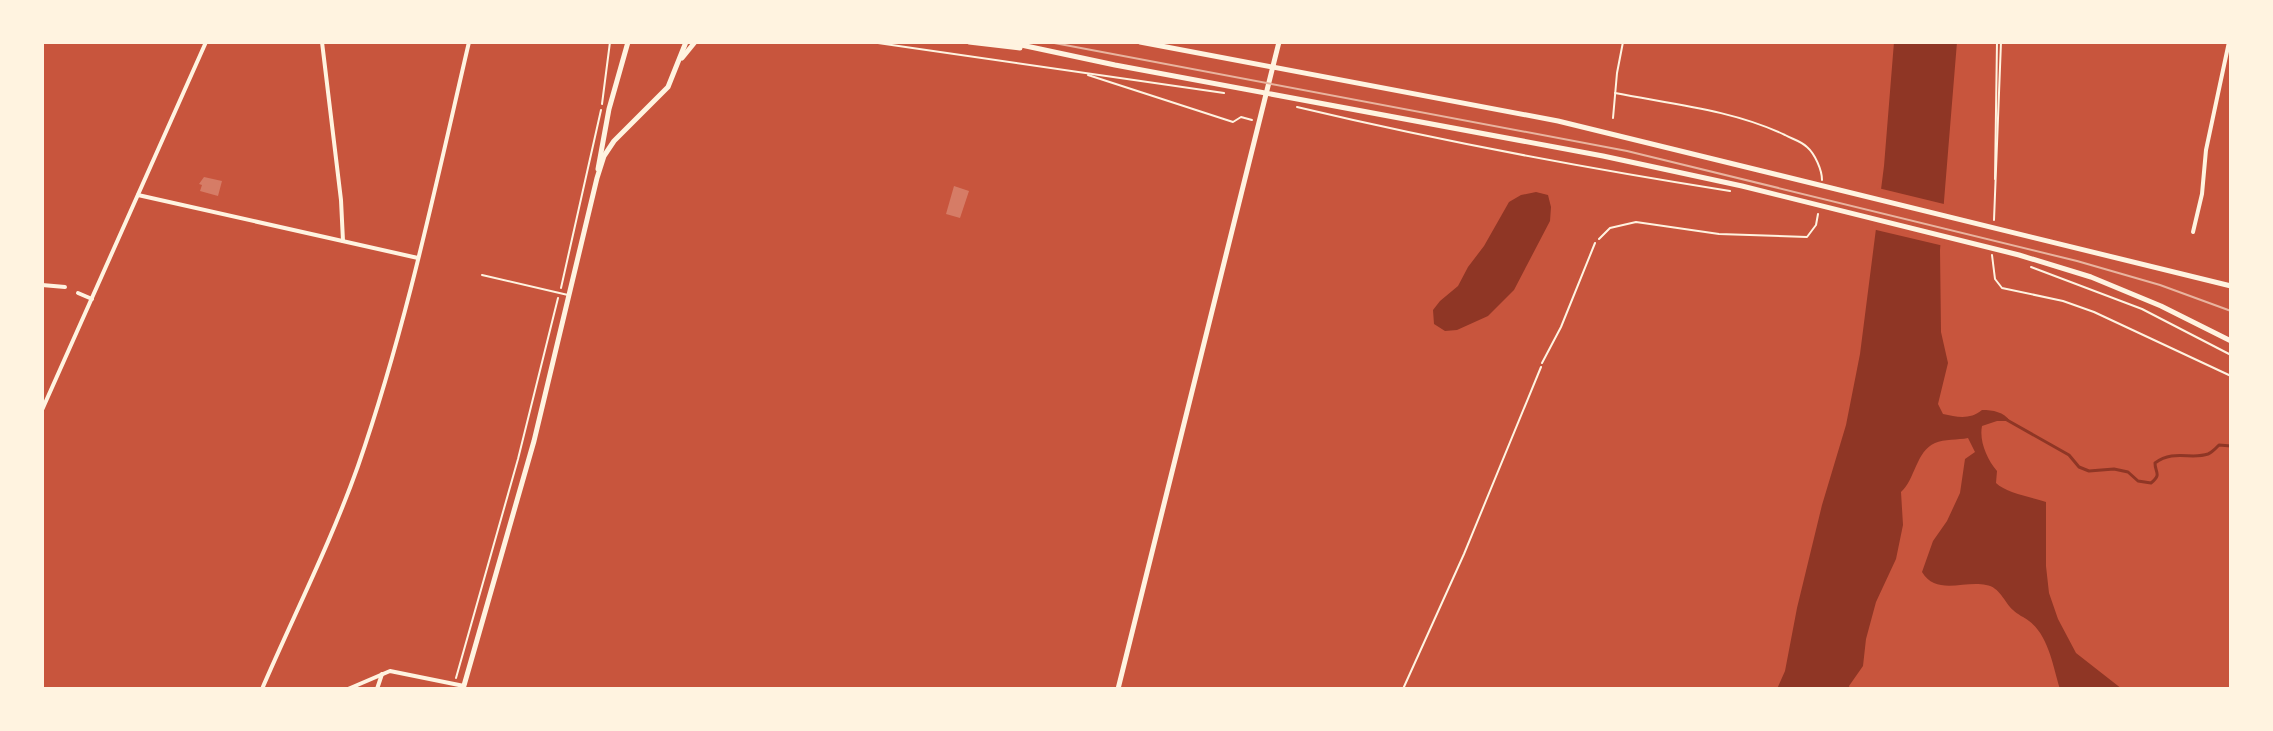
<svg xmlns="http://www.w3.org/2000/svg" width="2273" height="731" font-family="Overpass,sans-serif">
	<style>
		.water { fill: #8f3625 }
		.pier { fill: #c8553d }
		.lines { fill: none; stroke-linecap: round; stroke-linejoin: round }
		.stream { stroke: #8f3625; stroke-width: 3 }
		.building { fill: #d67c66 }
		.path { stroke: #fff3e0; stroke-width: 2 }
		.service { stroke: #fff3e0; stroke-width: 2 }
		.minor { stroke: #fff3e0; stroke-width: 4 }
		.tertiary { stroke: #fff3e0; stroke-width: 5 }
		.secondary { stroke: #fff3e0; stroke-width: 5 }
		.tram { stroke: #e9b49f; stroke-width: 2 }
	</style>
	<rect width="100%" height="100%" fill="#c8553d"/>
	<!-- water -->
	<g class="water">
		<path d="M 1894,42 L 1957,42 L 1940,250 L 1941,332 L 1948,363 L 1938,404 L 1943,414 C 1957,417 1970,420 1982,410 C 1993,410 2004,412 2010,421 L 1997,421 L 1982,426 C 1979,441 1987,459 1997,471 L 1996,483 C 2006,493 2031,497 2046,502 L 2046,566 L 2049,593 L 2058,619 L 2076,653 L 2122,689 L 2060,689 C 2053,667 2049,636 2029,621 C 2024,617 2018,615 2013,610 C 2004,602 2000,587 1986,585 C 1965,580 1936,596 1922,572 L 1933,541 L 1947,521 L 1960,493 L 1965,459 L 1975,452 L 1968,438 C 1958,440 1944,439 1935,443 C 1916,451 1915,480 1901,492 L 1903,525 L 1896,559 L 1876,602 L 1866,639 L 1863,666 L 1849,686 L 1850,689 L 1777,689 L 1785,671 L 1797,608 L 1822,505 L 1846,425 L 1860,354 L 1884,166 Z"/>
		<path d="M 1536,192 L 1548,195 L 1551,207 L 1550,221 L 1514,290 L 1488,316 L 1457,330 L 1445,331 L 1434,324 L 1433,310 L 1440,301 L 1458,286 L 1468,267 L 1484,246 L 1509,202 L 1521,195 Z"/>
	</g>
	<!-- pier -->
	<path class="pier" d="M 1878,188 L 1948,205 L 1944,246 L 1872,229 Z"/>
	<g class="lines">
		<!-- stream -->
		<path class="stream" d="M 2007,420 L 2069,455 L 2079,467 L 2089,471 L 2114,469 L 2128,472 L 2138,481 L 2151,483 C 2162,474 2155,473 2155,463 C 2174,449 2191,460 2208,454 C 2213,452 2216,448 2219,445 L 2231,446"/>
	</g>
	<!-- building -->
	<g class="building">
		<path d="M 204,177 L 222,181 L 218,196 L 200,191 L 202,185 L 199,184 Z"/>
		<path d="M 954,186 L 969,191 L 960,218 L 946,214 Z"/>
	</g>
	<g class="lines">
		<!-- path -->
		<g class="path">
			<path d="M 871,42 L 1224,93"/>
			<path d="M 1088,75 L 1233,122 L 1241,117 L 1252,120"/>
			<path d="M 1615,93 C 1671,104 1733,110 1785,135 C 1792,139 1801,141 1807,147 C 1815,154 1822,170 1822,180"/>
			<path d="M 602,104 L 610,42"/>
			<path d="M 1297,107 C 1440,141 1585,168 1730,191"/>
			<path d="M 1613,118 L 1617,73 L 1623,42"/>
			<path d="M 1995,179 L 1997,42"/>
			<path d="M 1994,220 L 2001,42"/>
			<path d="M 1599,239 L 1610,228 L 1636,222 L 1719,234 L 1807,237 L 1816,225 L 1818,214"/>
			<path d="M 1992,255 L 1995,279 L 2002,288 L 2063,301 L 2094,312 L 2231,376"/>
			<path d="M 2031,267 L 2142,309 L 2231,355"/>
			<path d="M 561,288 L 601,110"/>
			<path d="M 456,678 L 518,459 L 558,298"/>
			<path d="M 1403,689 L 1464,554 L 1541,367"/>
		</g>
		<!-- service -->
		<g class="service">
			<path d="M 482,275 L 568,295"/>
			<path d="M 1542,363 L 1561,327 L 1595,243"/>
		</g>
		<!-- minor -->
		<g class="minor">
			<path d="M 322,42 L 341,200 L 343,241"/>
			<path d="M 138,195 L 418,258"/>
			<path d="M 2193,232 L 2202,194 L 2206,150 L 2229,42"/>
			<path d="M 42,285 L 65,287"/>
			<path d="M 78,293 L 92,299"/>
			<path d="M 42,410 L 206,42"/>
			<path d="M 262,689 C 294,615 331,542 358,466 C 406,328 436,184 469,42"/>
			<path d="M 348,689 L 390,671 L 464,686"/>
			<path d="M 377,689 L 382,674"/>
		</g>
		<!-- tertiary -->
		<path class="tertiary" d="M 1118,689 L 1279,42"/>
		<!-- secondary -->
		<g class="secondary">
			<path d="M 969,42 L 1020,48"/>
			<path d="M 1007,42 L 1115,65 L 1603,156 L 1742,186 L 2019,255 L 2091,277 L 2161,306 L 2231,341"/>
			<path d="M 1140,42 L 1558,121 L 2231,286"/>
			<path d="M 682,58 L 695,42"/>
			<path d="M 598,169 L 609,109 L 628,42"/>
			<path d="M 463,689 L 534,441 L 597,178 L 604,156 L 614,141 L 668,87 L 686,42"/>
		</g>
		<!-- tram -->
		<path class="tram" d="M 1049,42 L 1627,151 L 2077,261 L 2160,285 L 2231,311"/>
	</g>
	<!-- border -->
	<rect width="2273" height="731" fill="none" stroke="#fff3e0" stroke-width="88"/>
</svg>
